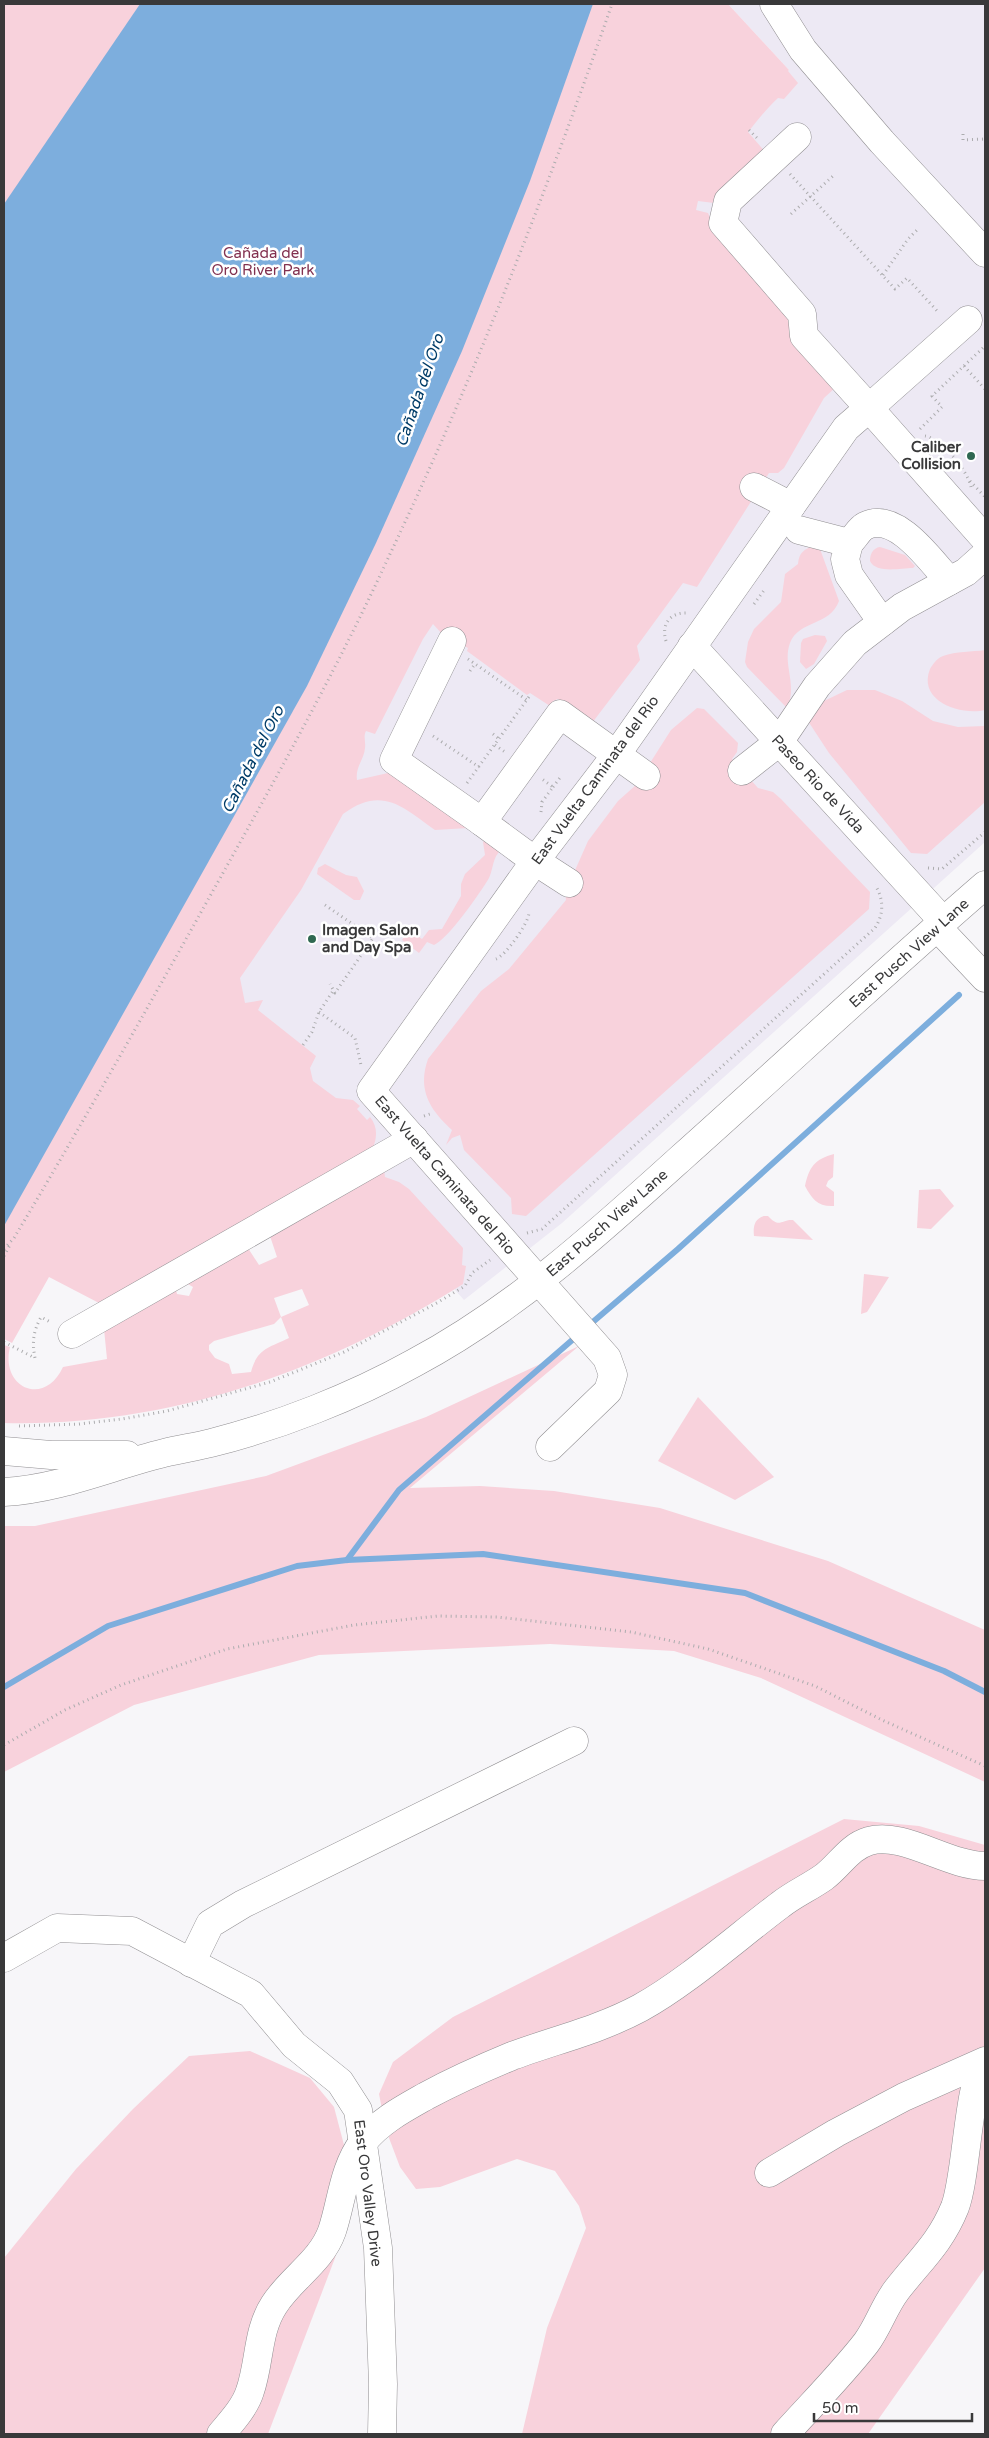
<svg xmlns="http://www.w3.org/2000/svg" width="989" height="2438" font-family="'Varela Round',sans-serif">
	<style>
		.built { fill: #ede9f4 }
		.green { fill: #f8d2dc; fill-rule: evenodd }
		.water { fill: #7daedd }
		.lines { fill: none; stroke-linecap: round; stroke-linejoin: round }
		.stream { stroke: #7daedd; stroke-width: 6 }
		.minor-casing { stroke: #918f92; stroke-width: 29 }
		.major-casing { stroke: #918f92; stroke-width: 29 }
		.path { stroke: #acacae; stroke-width: 3; stroke-dasharray: 1 4; stroke-linecap: butt }
		.minor { stroke: #fff; stroke-width: 28 }
		.major { stroke: #fff; stroke-width: 28 }
		.poi-dot { fill: #2f6851; stroke: #fff; stroke-width: 2 }
		.labels { text-anchor: middle; stroke-width: 5; stroke-linejoin: round; paint-order: stroke }
		.park-label { font-size: 15px; fill: #823150; stroke: #fff }
		.poi-label { font-size: 15px; font-weight: bold; fill: #39393a; stroke: #fff; text-anchor: end }
		.street-label { font-size: 15px; fill: #39393a; stroke: #fff }
		.water-label { font-size: 16px; font-style: italic; fill: #003c68; stroke: #fff }
	</style>
	<rect width="100%" height="100%" fill="#f7f6f9"/>
	<!-- built -->
	<path class="built" d="M 728,4 L 985,4 L 985,842 L 562,1223 L 464,1300 L 199,1001 L 525,309 L 789,70 Z"/>
	<!-- green -->
	<g class="green">
		<path d="M 4,4 L 728,4 L 789,70 L 788,71 L 798,83 L 784,99 L 778,98 C 766,109 758,120 748,132 L 767,154 L 714,203 L 698,201 L 696,210 L 708,213 L 711,220 L 794,316 L 793,333 L 790,337 L 836,387 L 824,398 L 784,468 L 778,473 L 769,473 L 697,587 L 683,583 L 637,646 L 640,660 L 592,723 L 558,699 L 553,701 L 550,706 L 530,693 L 527,695 L 467,651 L 468,648 L 443,635 L 433,624 L 423,639 L 375,734 L 366,731 C 363,737 366,742 365,748 C 364,760 355,767 357,780 L 388,773 L 468,828 L 435,830 C 403,807 382,785 343,814 L 301,890 L 240,978 L 245,1003 L 263,1000 L 258,1010 L 316,1056 L 310,1068 L 313,1081 L 336,1098 L 353,1100 L 360,1106 L 357,1109 L 367,1120 L 370,1117 C 378,1127 377,1137 373,1148 L 99,1303 L 49,1277 L 12,1343 L 4,1339 Z"/>
		<path d="M 814,545 L 820,549 L 839,601 C 830,626 799,620 790,643 C 782,665 798,684 787,708 L 747,667 L 745,662 L 748,642 L 754,629 L 781,602 L 785,574 L 798,564 C 799,552 804,550 814,545 Z"/>
		<path d="M 880,547 L 905,555 L 915,566 L 913,568 C 901,568 876,574 870,561 C 870,554 873,548 880,547 Z"/>
		<path d="M 815,635 L 825,636 L 827,641 L 814,664 L 806,669 L 800,662 L 801,643 L 803,639 Z"/>
		<path d="M 985,650 L 985,710 C 961,716 917,701 930,669 C 933,664 937,658 943,656 C 956,651 972,652 985,650 Z"/>
		<path d="M 847,690 L 875,690 L 902,701 L 933,721 L 958,727 L 985,726 L 985,802 L 927,854 L 911,853 L 829,753 L 808,721 L 824,701 Z"/>
		<path d="M 697,708 L 704,709 L 738,743 L 737,752 L 732,759 L 758,788 L 773,792 L 781,799 L 870,892 L 869,909 L 526,1216 L 512,1214 L 511,1198 L 464,1150 L 460,1135 L 452,1138 L 446,1145 L 452,1130 C 430,1110 417,1090 428,1059 L 481,991 L 509,969 L 566,900 L 565,893 L 588,841 L 618,801 L 636,785 L 671,730 Z"/>
		<path d="M 485,840 L 501,850 C 492,858 494,867 489,878 C 480,893 449,938 434,945 L 427,942 L 419,953 L 402,940 L 409,930 L 422,939 L 429,930 L 442,929 L 461,896 L 461,884 L 465,874 L 485,855 L 483,842 Z"/>
		<path d="M 325,864 L 346,875 L 357,877 L 364,891 L 360,900 L 354,900 L 317,874 L 318,868 Z"/>
		<path d="M 834,1154 L 833,1177 L 828,1181 L 826,1186 L 834,1192 L 834,1206 C 818,1207 812,1199 805,1186 C 809,1167 815,1159 834,1154 Z"/>
		<path d="M 384,1170 L 385,1177 L 399,1182 L 409,1189 L 463,1248 L 462,1265 L 466,1266 L 463,1284 C 325,1371 168,1427 4,1423 L 4,1345 L 10,1347 C 0,1387 44,1408 63,1367 L 107,1359 L 104,1329 L 176,1290 L 177,1294 L 189,1296 L 193,1287 L 186,1283 L 246,1245 L 259,1265 L 277,1257 L 269,1233 ZM 302,1289 L 309,1305 L 281,1317 L 274,1298 ZM 281,1317 L 289,1338 C 268,1348 257,1349 251,1372 L 232,1374 L 229,1364 L 215,1358 L 209,1350 L 209,1345 L 214,1341 L 274,1324 Z"/>
		<path d="M 940,1189 L 954,1206 L 931,1229 L 917,1228 L 919,1190 Z"/>
		<path d="M 764,1216 L 768,1216 C 780,1229 781,1219 793,1220 L 813,1240 L 754,1236 C 753,1227 754,1219 764,1216 Z"/>
		<path d="M 864,1274 L 889,1277 L 867,1312 L 861,1314 Z"/>
		<path d="M 579,1346 L 410,1488 L 480,1486 L 554,1491 L 660,1508 L 828,1561 L 985,1630 L 985,1782 L 761,1678 L 674,1651 L 550,1644 L 319,1655 L 134,1705 L 4,1772 L 4,1526 L 35,1526 L 266,1476 L 426,1417 Z"/>
		<path d="M 698,1397 L 774,1477 L 735,1500 L 658,1461 Z"/>
		<path d="M 844,1819 L 919,1826 L 985,1845 L 985,2268 L 868,2434 L 522,2434 L 547,2328 L 586,2228 L 579,2206 L 555,2171 L 517,2159 L 440,2187 L 416,2189 L 400,2167 L 386,2130 L 379,2094 L 393,2062 L 453,2017 Z"/>
		<path d="M 250,2051 L 310,2078 L 334,2107 L 354,2183 L 335,2258 L 268,2434 L 4,2434 L 4,2258 L 76,2169 L 133,2109 L 189,2056 Z"/>
	</g>
	<!-- water -->
	<path class="water" d="M 140,4 L 593,4 L 530,181 L 462,351 L 376,543 L 307,686 L 4,1226 L 4,204 Z"/>
	<g class="lines">
		<!-- stream -->
		<g class="stream">
			<path d="M 587,1327 L 678,1249 L 959,995"/>
			<path d="M 347,1560 L 399,1490 L 578,1335"/>
			<path d="M 4,1687 L 108,1626 L 297,1566 L 347,1560 L 483,1554 L 745,1593 L 944,1671 L 985,1692"/>
		</g>
		<defs>
			<g id="minor">
				<path d="M 774,4 L 803,50 L 882,142 L 985,253"/>
				<path d="M 797,137 L 728,201 L 723,223 L 802,314 L 804,336 L 869,408 L 968,320"/>
				<path d="M 754,487 L 791,506"/>
				<path d="M 799,530 L 849,543 L 845,559 L 849,575 L 882,622"/>
				<path d="M 849,543 C 854,539 859,529 865,526 C 896,510 931,561 949,581"/>
				<path d="M 452,641 L 394,760 L 482,822"/>
				<path d="M 692,646 L 943,921"/>
				<path d="M 742,771 L 779,742 L 817,686 L 855,643 L 902,607 L 966,572 L 985,555"/>
				<path d="M 569,883 L 535,861 L 482,822 L 560,714 L 646,776"/>
				<path d="M 937,927 L 985,978"/>
				<path d="M 72,1334 L 414,1139"/>
				<path d="M 550,1447 L 608,1391 L 613,1375 L 607,1358 L 371,1091 L 535,861 L 616,755 L 846,428 L 869,408 L 985,539"/>
				<path d="M 4,1958 L 57,1928 L 132,1931 L 251,1994 L 294,2045 L 340,2082 L 358,2110 L 378,2248 L 383,2384 L 382,2434"/>
				<path d="M 191,1963 L 210,1924 L 243,1904 L 574,1741"/>
				<path d="M 769,2173 L 836,2133 L 904,2097 L 985,2061"/>
				<path d="M 221,2434 C 232,2421 245,2407 250,2391 C 260,2362 257,2331 274,2305 C 291,2278 321,2262 332,2231 C 342,2201 343,2169 363,2142 C 380,2121 403,2109 426,2096 C 454,2081 483,2068 512,2056 C 555,2040 599,2030 640,2008 C 687,1982 736,1938 780,1905 C 794,1894 810,1887 824,1877 C 840,1865 849,1847 869,1841 C 903,1831 948,1866 985,1866"/>
				<path d="M 785,2434 C 812,2404 841,2375 866,2343 C 878,2327 884,2307 896,2291 C 919,2261 940,2244 955,2207 C 967,2175 968,2082 985,2063"/>
			</g>
			<g id="major">
				<path d="M 4,1451 L 51,1455 L 127,1455"/>
				<path d="M 4,1492 C 60,1489 111,1466 164,1453 C 180,1449 195,1447 211,1443 C 279,1426 353,1397 414,1363 C 515,1309 597,1234 681,1158 C 783,1067 882,974 985,885"/>
			</g>
		</defs>
		<!-- minor casing -->
		<use href="#minor" class="minor-casing"/>
		<!-- major casing -->
		<use href="#major" class="major-casing"/>
		<!-- path -->
		<g class="path">
			<path d="M 749,130 L 759,140"/>
			<path d="M 963,134 L 963,140 L 985,139"/>
			<path d="M 790,174 L 895,289 L 907,278 L 939,313"/>
			<path d="M 791,214 L 833,176"/>
			<path d="M 883,275 L 908,239 L 919,228"/>
			<path d="M 964,366 L 985,389"/>
			<path d="M 920,429 L 942,407 L 932,396 L 985,346"/>
			<path d="M 925,436 C 941,438 968,471 971,487"/>
			<path d="M 970,481 L 985,497"/>
			<path d="M 754,604 L 765,589"/>
			<path d="M 666,641 C 661,624 670,612 688,613"/>
			<path d="M 468,659 L 527,700"/>
			<path d="M 470,671 L 475,664"/>
			<path d="M 493,734 L 499,739"/>
			<path d="M 433,736 L 479,767"/>
			<path d="M 495,745 L 505,752"/>
			<path d="M 467,783 L 531,694"/>
			<path d="M 553,787 L 562,775"/>
			<path d="M 541,812 L 542,802 L 553,787 L 542,779"/>
			<path d="M 928,868 L 942,869 L 985,832"/>
			<path d="M 325,905 L 373,938 L 335,993 L 330,984"/>
			<path d="M 496,959 C 506,955 528,924 529,913"/>
			<path d="M 319,1012 L 355,1038 L 361,1065"/>
			<path d="M 303,1045 L 312,1032 L 319,1012 L 333,991"/>
			<path d="M 424,1116 L 433,1113"/>
			<path d="M 527,1233 L 542,1229 L 875,928 C 884,914 884,899 875,885"/>
			<path d="M 4,1249 L 14,1238 C 78,1131 139,1023 200,914 C 266,796 333,678 390,554 C 475,375 547,191 612,4"/>
			<path d="M 4,1256 L 11,1243"/>
			<path d="M 4,1342 L 35,1358 C 32,1342 33,1332 41,1317 L 52,1323"/>
			<path d="M 19,1426 L 79,1424 L 122,1419 L 167,1411 L 270,1382 L 344,1352 L 435,1304 L 465,1286 L 472,1273 L 490,1260"/>
			<path d="M 4,1745 L 65,1710 L 121,1685 L 227,1649 L 354,1625 L 438,1616 L 497,1617 L 631,1632 L 708,1649 L 815,1686 L 882,1720 L 985,1766"/>
		</g>
		<!-- minor -->
		<use href="#minor" class="minor"/>
		<!-- major -->
		<use href="#major" class="major"/>
	</g>
	<!-- markers -->
	<g class="poi-dot">
		<circle cx="971" cy="456" r="5"/>
		<circle cx="312" cy="939" r="5"/>
	</g>
	<g class="labels">
		<!-- park labels -->
		<g class="park-label">
			<text x="263" y="258">Cañada del<tspan x="263" dy="17">Oro River Park</tspan></text>
		</g>
		<!-- poi labels -->
		<g class="poi-label">
			<text x="961" y="452">Caliber<tspan x="961" dy="17">Collision</tspan></text>
			<text x="322" y="935" text-anchor="start">Imagen Salon<tspan x="322" dy="17">and Day Spa</tspan></text>
		</g>
		<!-- street labels -->
		<g class="street-label">
			<text transform="translate(595 780) rotate(-54)" y="5">East Vuelta Caminata del Rio</text>
			<text transform="translate(818 784) rotate(47)" y="5">Paseo Rio de Vida</text>
			<text transform="translate(909 953) rotate(-42)" y="5">East Pusch View Lane</text>
			<text transform="translate(445 1175) rotate(49)" y="5">East Vuelta Caminata del Rio</text>
			<text transform="translate(607 1223) rotate(-41)" y="5">East Pusch View Lane</text>
			<text transform="translate(368 2193) rotate(83)" y="5">East Oro Valley Drive</text>
		</g>
		<!-- water labels -->
		<g class="water-label">
			<text transform="translate(419 390) rotate(-71)" y="6">Cañada del Oro</text>
			<text transform="translate(252 759) rotate(-63)" y="6">Cañada del Oro</text>
		</g>
	</g>
	<!-- border -->
	<rect width="989" height="2438" fill="none" stroke="#39393a" stroke-width="10"/>
	<!-- scale -->
	<path d="M814 2413v8h158v-8" fill="none" stroke="#39393a" stroke-width="2.5"/>
	<text x="822" y="2413" font-size="15" fill="#39393a" stroke="#ffffff" stroke-width="4" paint-order="stroke">50 m</text>
</svg>
